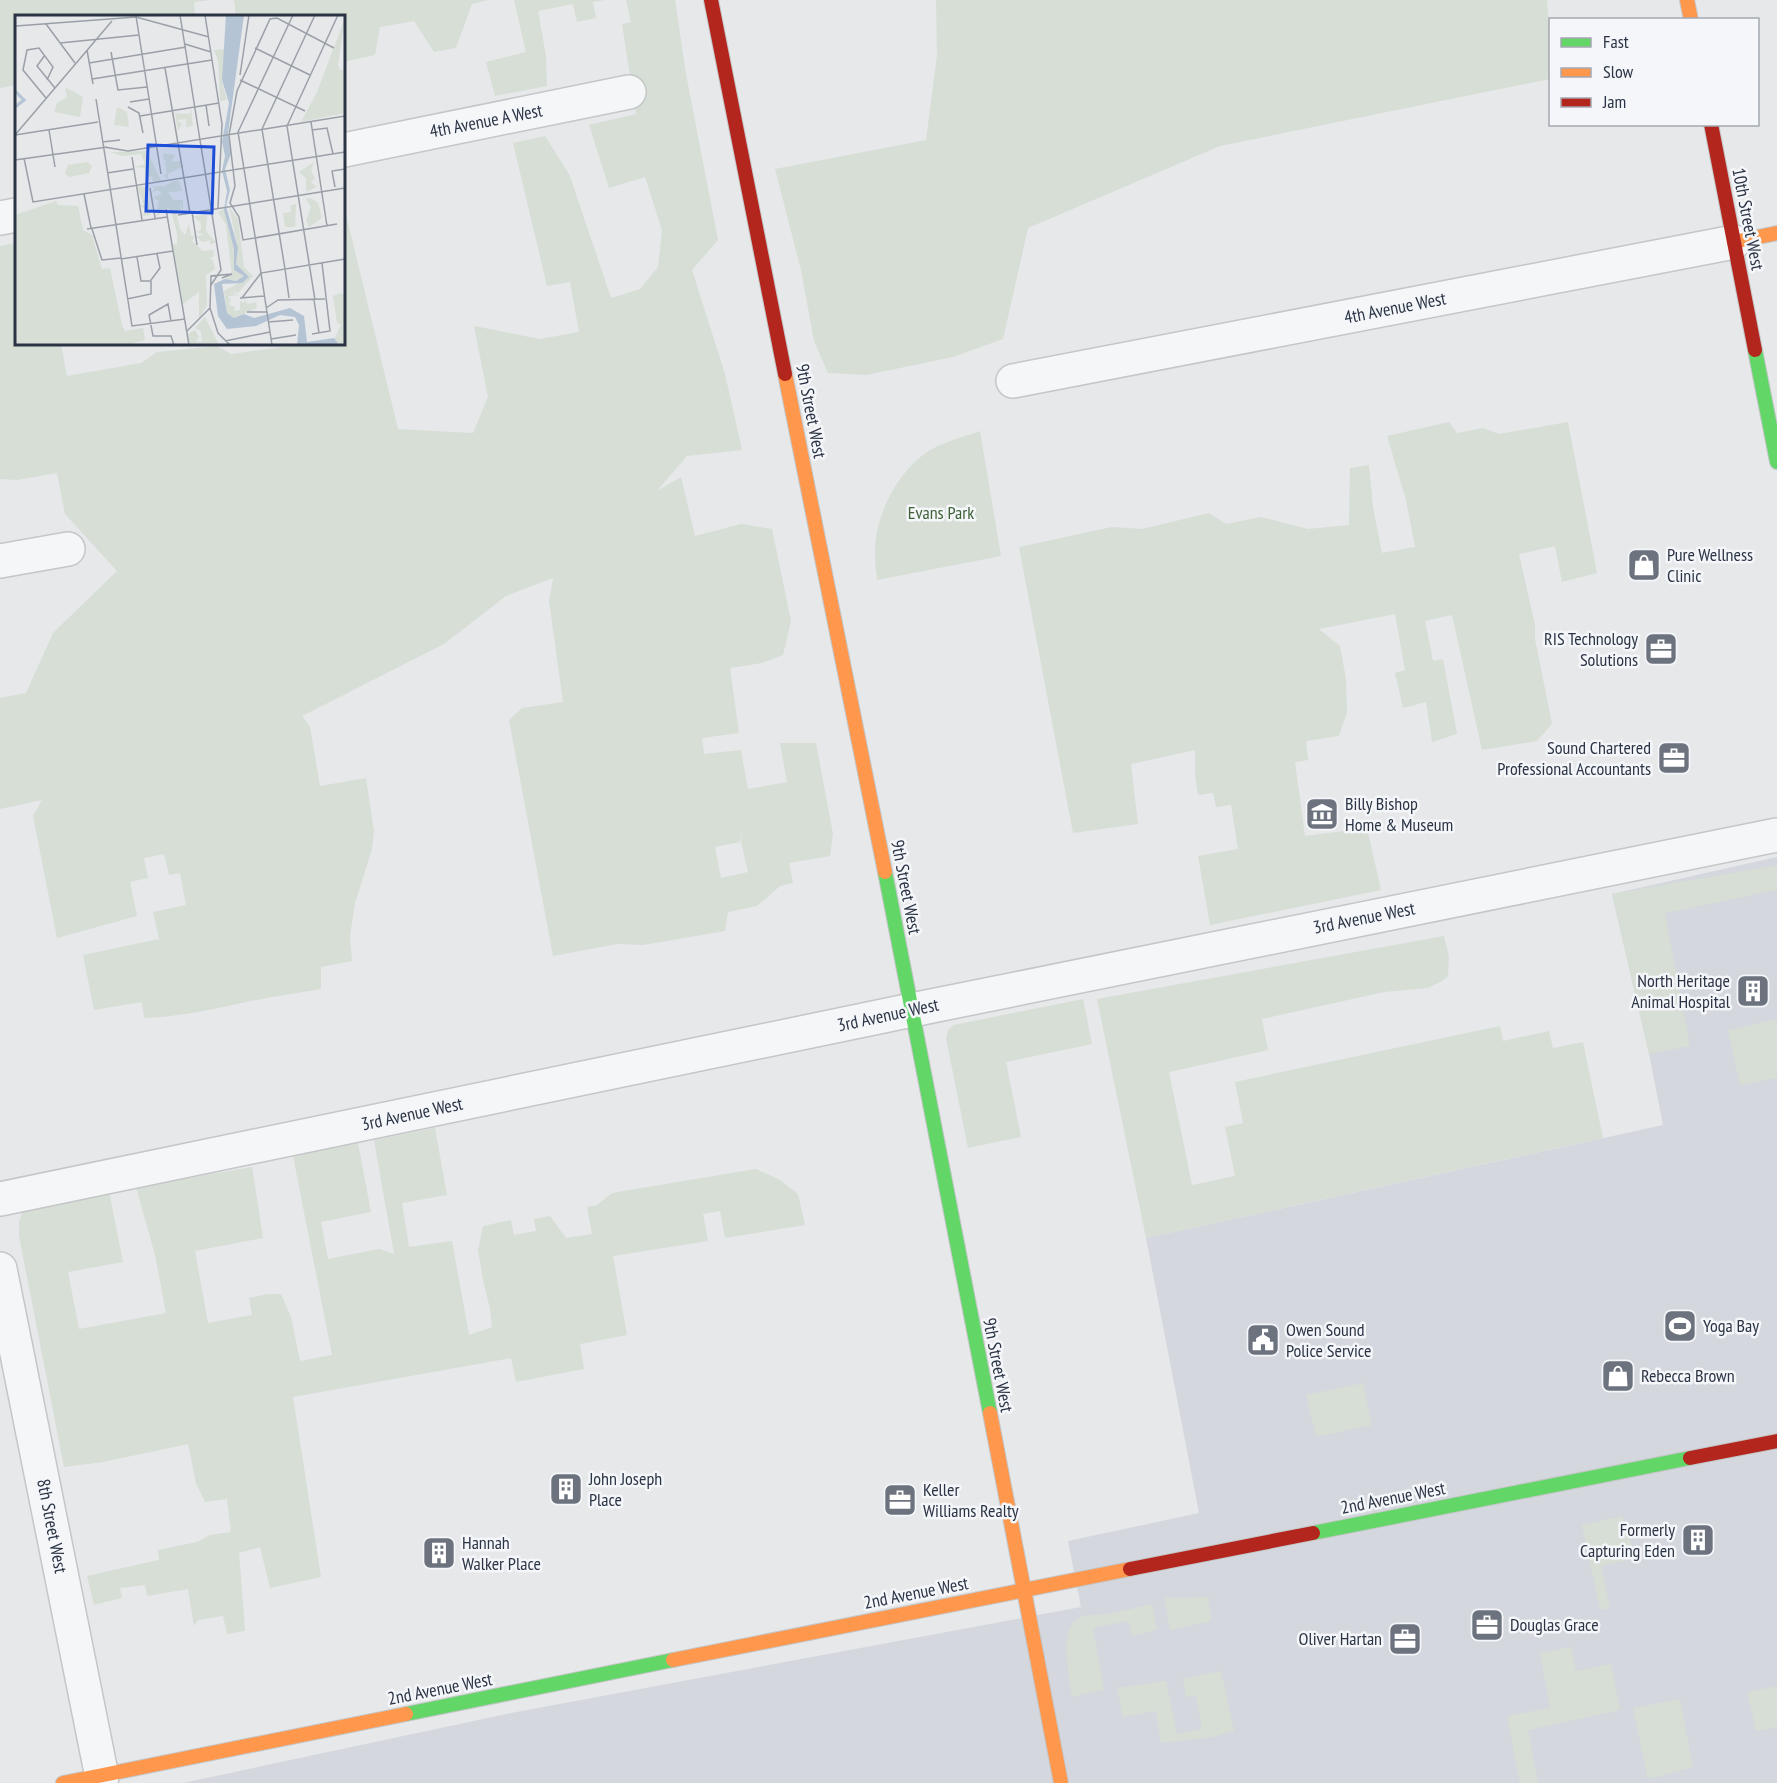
<svg xmlns="http://www.w3.org/2000/svg" width="1777" height="1783" font-family="'PT Sans Narrow',sans-serif">
	<style>
		.built { fill: #d4d7dd }
		.green { fill: #d6ded6; fill-rule: evenodd }
		.lines { fill: none; stroke-linecap: round; stroke-linejoin: round }
		.street-casing { stroke: #c4c6c8; stroke-width: 36 }
		.fast-casing { stroke: #c4c6c8; stroke-width: 16 }
		.slow-casing { stroke: #c4c6c8; stroke-width: 16 }
		.jam-casing { stroke: #c4c6c8; stroke-width: 16 }
		.street { stroke: #f5f6f7; stroke-width: 33 }
		.fast { stroke: #63d668; stroke-width: 14 }
		.slow { stroke: #ff974d; stroke-width: 14 }
		.jam { stroke: #b3261e; stroke-width: 14 }
		.labels { text-anchor: middle; stroke-width: 5; stroke-linejoin: round; paint-order: stroke }
		.street-label { font-size: 18px; fill: #2b3445; stroke: #f4f6f9 }
		.park-label { font-size: 18px; fill: #3f6138; stroke: #f4f6f9 }
		.poi-label { font-size: 18px; fill: #2b3445; stroke: #f4f6f9; text-anchor: start }
		.inset-river { fill: none; stroke: #b4c4d5; stroke-width: 3 }
		.inset-road { fill: none; stroke: #9ba0a8; stroke-width: 1.5 }
		.view { fill: #1d4ed8; fill-opacity: 0.15; stroke: #1d4ed8; stroke-width: 3 }
		.inset-edge { fill: none; stroke: #2b3445; stroke-width: 3 }
	</style>
	<rect width="100%" height="100%" fill="#e6e8ea"/>
	<!-- built -->
	<path class="built" d="M 1777,857 L 1777,1783 L 183,1783 L 511,1713 L 1081,1607 L 1068,1541 L 1199,1513 L 1146,1238 L 1663,1125 L 1649,1054 L 1612,894 Z"/>
	<!-- green -->
	<g class="green">
		<path d="M 0,0 L 211,0 L 194,2 L 195,16 L 16,16 L 16,85 L 0,88 Z"/>
		<path d="M 234,0 L 488,0 L 472,4 L 456,48 L 434,52 L 414,21 L 380,27 L 375,55 L 344,62 L 344,16 L 236,16 Z"/>
		<path d="M 514,0 L 605,0 L 593,2 L 596,18 L 577,22 L 573,4 L 538,11 L 546,56 L 547,86 L 495,96 L 486,62 L 526,52 Z"/>
		<path d="M 626,0 L 675,0 L 686,74 L 718,240 L 692,270 L 725,374 L 742,450 L 687,456 L 657,491 L 681,477 L 695,536 L 741,524 L 772,529 L 791,621 L 783,655 L 762,663 L 730,668 L 739,733 L 702,738 L 704,754 L 741,750 L 748,789 L 787,782 L 780,743 L 816,743 L 833,834 L 830,856 L 789,863 L 793,883 L 780,886 L 757,906 L 728,912 L 725,931 L 643,945 L 617,944 L 553,956 L 509,720 L 522,708 L 563,702 L 549,601 L 553,578 L 506,596 L 444,644 L 302,716 L 310,727 L 320,786 L 366,778 L 374,831 L 372,849 L 355,903 L 350,936 L 352,961 L 321,967 L 321,989 C 292,994 262,998 233,1005 C 204,1011 174,1017 144,1018 L 142,1002 L 94,1010 L 83,955 L 159,939 L 153,912 L 186,905 L 180,873 L 169,875 L 164,854 L 144,858 L 148,878 L 130,882 L 137,916 L 57,938 L 33,816 L 42,800 L 0,809 L 0,698 L 26,693 L 53,633 L 117,571 L 65,514 L 57,473 L 17,480 L 0,479 L 0,246 L 16,243 L 16,344 L 61,344 L 67,376 L 141,363 L 157,352 L 217,346 L 231,354 L 289,346 L 289,344 L 344,344 L 344,206 L 398,429 L 473,433 L 488,397 L 474,326 L 540,339 L 579,332 L 570,282 L 547,286 L 513,143 L 545,136 L 570,176 L 611,298 L 640,289 L 658,267 L 662,230 L 645,177 L 609,188 L 589,125 L 636,114 L 622,24 L 631,22 ZM 743,824 L 741,842 L 748,872 L 721,878 L 715,847 L 740,842 Z"/>
		<path d="M 936,0 L 1547,0 L 1550,38 L 1550,79 L 1220,146 L 1028,228 L 1003,339 L 953,357 L 866,375 L 828,373 L 814,341 L 801,270 L 775,169 L 926,140 L 937,55 Z"/>
		<path d="M 1449,422 L 1457,433 L 1483,428 L 1499,434 L 1568,422 L 1597,573 L 1562,582 L 1555,546 L 1519,554 L 1535,625 L 1535,639 L 1552,724 L 1537,741 L 1482,750 L 1452,615 L 1425,621 L 1433,661 L 1443,659 L 1457,734 L 1432,742 L 1426,702 L 1403,708 L 1395,673 L 1405,670 L 1395,614 L 1319,629 L 1340,646 L 1346,679 L 1347,712 L 1339,736 L 1306,741 L 1308,760 L 1295,762 L 1305,836 L 1367,828 L 1381,890 L 1210,925 L 1198,856 L 1238,849 L 1231,805 L 1216,807 L 1213,793 L 1198,795 L 1195,775 L 1195,750 L 1131,764 L 1138,824 L 1073,833 L 1019,547 L 1112,527 L 1142,529 L 1209,513 L 1226,524 L 1261,517 L 1308,529 L 1349,525 L 1350,468 L 1369,465 L 1373,507 L 1382,553 L 1415,547 L 1406,500 L 1387,436 Z"/>
		<path d="M 980,431 L 1001,556 L 877,580 C 876,571 875,561 875,552 C 875,511 903,461 940,445 C 953,439 967,436 980,431 Z"/>
		<path d="M 1777,865 L 1777,890 L 1665,913 L 1690,1046 L 1649,1054 L 1612,894 Z"/>
		<path d="M 1444,936 L 1449,956 L 1448,976 L 1442,981 L 1428,988 L 1384,992 L 1262,1019 L 1268,1050 L 1169,1072 L 1192,1185 L 1235,1176 L 1225,1127 L 1243,1123 L 1235,1082 L 1500,1026 L 1503,1041 L 1549,1031 L 1553,1048 L 1583,1042 L 1603,1138 L 1146,1238 L 1097,999 Z"/>
		<path d="M 1083,999 L 1092,1044 L 1006,1062 L 1021,1137 L 968,1148 L 946,1038 L 948,1030 L 954,1025 Z"/>
		<path d="M 1777,1019 L 1777,1078 L 1740,1085 L 1728,1030 Z"/>
		<path d="M 435,1128 L 447,1195 L 402,1203 L 409,1247 L 452,1241 L 469,1335 L 492,1327 L 490,1309 L 483,1280 L 478,1250 L 483,1226 L 511,1220 L 514,1235 L 536,1231 L 534,1219 L 550,1216 L 566,1238 L 592,1234 L 587,1207 L 597,1205 L 612,1193 L 756,1169 L 780,1180 L 798,1194 L 805,1225 L 725,1238 L 720,1211 L 703,1214 L 708,1241 L 613,1256 L 627,1335 L 580,1344 L 584,1369 L 516,1382 L 511,1358 L 293,1397 L 321,1577 L 270,1588 L 260,1547 L 239,1553 L 245,1631 L 227,1634 L 223,1616 L 198,1620 L 194,1626 L 188,1589 L 147,1596 L 145,1585 L 120,1588 L 122,1598 L 94,1605 L 87,1576 L 159,1560 L 158,1550 L 197,1542 L 210,1535 L 231,1532 L 227,1499 L 205,1502 L 196,1483 L 188,1444 L 103,1462 L 64,1467 L 19,1236 L 19,1222 L 22,1213 L 29,1208 L 109,1191 L 123,1262 L 68,1272 L 79,1329 L 166,1313 L 155,1255 L 136,1187 L 252,1167 L 263,1238 L 195,1251 L 208,1323 L 252,1315 L 249,1298 L 267,1294 L 281,1294 L 291,1317 L 300,1361 L 332,1355 L 293,1156 L 358,1143 L 371,1212 L 321,1222 L 328,1259 L 379,1249 L 394,1254 L 374,1140 Z"/>
		<path d="M 1363,1383 L 1372,1425 L 1316,1437 L 1306,1395 Z"/>
		<path d="M 1622,1516 L 1636,1558 L 1601,1566 L 1610,1608 L 1600,1610 L 1582,1525 Z"/>
		<path d="M 1208,1597 L 1211,1621 L 1170,1630 L 1164,1598 Z"/>
		<path d="M 1152,1604 L 1157,1630 L 1132,1636 L 1128,1621 L 1093,1628 L 1104,1690 L 1072,1697 C 1070,1677 1057,1629 1079,1618 C 1089,1613 1097,1616 1106,1614 C 1122,1612 1137,1607 1152,1604 Z"/>
		<path d="M 1571,1647 L 1576,1671 L 1611,1664 L 1620,1710 L 1528,1730 L 1538,1783 L 1520,1783 L 1507,1716 L 1550,1708 L 1540,1653 Z"/>
		<path d="M 1221,1671 L 1234,1731 L 1213,1737 L 1161,1743 L 1156,1711 L 1123,1717 L 1117,1688 L 1166,1681 L 1177,1734 L 1202,1729 L 1196,1696 L 1186,1697 L 1183,1679 Z"/>
		<path d="M 1777,1686 L 1777,1727 L 1756,1731 L 1747,1692 Z"/>
		<path d="M 1680,1699 L 1693,1767 L 1648,1779 L 1633,1708 Z"/>
	</g>
	<g class="lines">
		<defs>
			<g id="street">
				<path d="M 344,150 L 629,92"/>
				<path d="M 0,218 L 16,215"/>
				<path d="M 1013,381 L 1734,242"/>
				<path d="M 0,561 L 68,549"/>
				<path d="M 0,1199 L 912,1010 L 1777,835"/>
				<path d="M 0,1269 L 102,1777"/>
			</g>
			<g id="fast">
				<path d="M 1755,350 L 1777,462"/>
				<path d="M 885,872 L 990,1413"/>
				<path d="M 1313,1533 L 1690,1458"/>
				<path d="M 406,1714 L 673,1660"/>
			</g>
			<g id="slow">
				<path d="M 1687,0 L 1691,20"/>
				<path d="M 1734,242 L 1777,233"/>
				<path d="M 785,374 L 885,872"/>
				<path d="M 990,1413 L 1061,1783"/>
				<path d="M 673,1660 L 1130,1569"/>
				<path d="M 63,1783 L 406,1714"/>
			</g>
			<g id="jam">
				<path d="M 711,0 L 785,374"/>
				<path d="M 1711,124 L 1755,350"/>
				<path d="M 1690,1458 L 1777,1441"/>
				<path d="M 1130,1569 L 1313,1533"/>
			</g>
		</defs>
		<!-- street casing -->
		<use href="#street" class="street-casing"/>
		<!-- fast casing -->
		<use href="#fast" class="fast-casing"/>
		<!-- slow casing -->
		<use href="#slow" class="slow-casing"/>
		<!-- jam casing -->
		<use href="#jam" class="jam-casing"/>
		<!-- street -->
		<use href="#street" class="street"/>
		<!-- fast -->
		<use href="#fast" class="fast"/>
		<!-- slow -->
		<use href="#slow" class="slow"/>
		<!-- jam -->
		<use href="#jam" class="jam"/>
	</g>
	<!-- icons -->
	<defs>
		<symbol id="shop-square" viewBox="-11 -11 22 22"><rect x="-9" y="-9" width="18" height="18" rx="4" fill="#6c737f" stroke="#f4f6f9"/><path d="M-5-2.5h2.3a2.7 3.5 0 0 1 5.4 0H5L5.5 6h-11ZM-1.5-2.5h3a1.5 2.3 0 0 0-3 0Z" fill="#fff"/></symbol>
		<symbol id="office-square" viewBox="-11 -11 22 22"><rect x="-9" y="-9" width="18" height="18" rx="4" fill="#6c737f" stroke="#f4f6f9"/><path d="M-6-3h4V-5.5h4V-3h4V5H-6ZM-1-4.5V-3h2v-1.5ZM-6 0V1H6V0Z" fill="#fff"/></symbol>
		<symbol id="museum-square" viewBox="-11 -11 22 22"><rect x="-9" y="-9" width="18" height="18" rx="4" fill="#6c737f" stroke="#f4f6f9"/><path d="M0-6L6-3V-2H-6V-3ZM-5-1h2V3h-2ZM-1-1h2V3h-2ZM3-1h2V3H3ZM-6 4H6V6H-6Z" fill="#fff"/></symbol>
		<symbol id="building-square" viewBox="-11 -11 22 22"><rect x="-9" y="-9" width="18" height="18" rx="4" fill="#6c737f" stroke="#f4f6f9"/><path d="M-4-6H4V6H1V3H-1V6H-4ZM-2.5-4.3h1.7v1.8h-1.7ZM.8-4.3h1.7v1.8H.8ZM-2.5-1h1.7V.8h-1.7ZM.8-1h1.7V.8H.8Z" fill="#fff"/></symbol>
		<symbol id="stadium-square" viewBox="-11 -11 22 22"><rect x="-9" y="-9" width="18" height="18" rx="4" fill="#6c737f" stroke="#f4f6f9"/><path d="M0-5a6.5 5 0 1 0 0 10a6.5 5 0 1 0 0-10ZM-3.5-1.8h7v3.6h-7Z" fill="#fff"/></symbol>
		<symbol id="civic-square" viewBox="-11 -11 22 22"><rect x="-9" y="-9" width="18" height="18" rx="4" fill="#6c737f" stroke="#f4f6f9"/><path d="M-.6-6.5H3V-4.5H.6V-3L4-1V1h2V6H-6V1h2V-1L-.6-3ZM-1.2 2.5V6h2.4V2.5Z" fill="#fff"/></symbol>
	</defs>
	<g fill-rule="evenodd">
		<use href="#shop-square" x="1625" y="546" width="38" height="38"/>
		<use href="#office-square" x="1642" y="630" width="38" height="38"/>
		<use href="#office-square" x="1655" y="739" width="38" height="38"/>
		<use href="#museum-square" x="1303" y="795" width="38" height="38"/>
		<use href="#building-square" x="1734" y="972" width="38" height="38"/>
		<use href="#stadium-square" x="1661" y="1307" width="38" height="38"/>
		<use href="#civic-square" x="1244" y="1321" width="38" height="38"/>
		<use href="#shop-square" x="1599" y="1357" width="38" height="38"/>
		<use href="#building-square" x="547" y="1470" width="38" height="38"/>
		<use href="#office-square" x="881" y="1481" width="38" height="38"/>
		<use href="#building-square" x="1679" y="1521" width="38" height="38"/>
		<use href="#building-square" x="420" y="1534" width="38" height="38"/>
		<use href="#office-square" x="1468" y="1606" width="38" height="38"/>
		<use href="#office-square" x="1386" y="1620" width="38" height="38"/>
	</g>
	<g class="labels">
		<!-- street labels -->
		<g class="street-label">
			<text transform="translate(486 121) rotate(-11)" y="6">4th Avenue A West</text>
			<text transform="translate(1748 219) rotate(79)" y="6">10th Street West</text>
			<text transform="translate(1395 308) rotate(-11)" y="6">4th Avenue West</text>
			<text transform="translate(811 411) rotate(79)" y="6">9th Street West</text>
			<text transform="translate(906 887) rotate(79)" y="6">9th Street West</text>
			<text transform="translate(1364 918) rotate(-11)" y="6">3rd Avenue West</text>
			<text transform="translate(888 1015) rotate(-12)" y="6">3rd Avenue West</text>
			<text transform="translate(412 1114) rotate(-12)" y="6">3rd Avenue West</text>
			<text transform="translate(998 1365) rotate(79)" y="6">9th Street West</text>
			<text transform="translate(1393 1498) rotate(-11)" y="6">2nd Avenue West</text>
			<text transform="translate(52 1526) rotate(79)" y="6">8th Street West</text>
			<text transform="translate(916 1593) rotate(-11)" y="6">2nd Avenue West</text>
			<text transform="translate(440 1689) rotate(-11)" y="6">2nd Avenue West</text>
		</g>
		<!-- park labels -->
		<g class="park-label">
			<text x="941" y="519">Evans Park</text>
		</g>
		<!-- poi labels -->
		<g class="poi-label">
			<text x="1667" y="561">Pure Wellness<tspan x="1667" dy="21">Clinic</tspan></text>
			<text x="1638" y="645" text-anchor="end">RIS Technology<tspan x="1638" dy="21">Solutions</tspan></text>
			<text x="1651" y="754" text-anchor="end">Sound Chartered<tspan x="1651" dy="21">Professional Accountants</tspan></text>
			<text x="1345" y="810">Billy Bishop<tspan x="1345" dy="21">Home &amp; Museum</tspan></text>
			<text x="1730" y="987" text-anchor="end">North Heritage<tspan x="1730" dy="21">Animal Hospital</tspan></text>
			<text x="1703" y="1332">Yoga Bay</text>
			<text x="1286" y="1336">Owen Sound<tspan x="1286" dy="21">Police Service</tspan></text>
			<text x="1641" y="1382">Rebecca Brown</text>
			<text x="589" y="1485">John Joseph<tspan x="589" dy="21">Place</tspan></text>
			<text x="923" y="1496">Keller<tspan x="923" dy="21">Williams Realty</tspan></text>
			<text x="1675" y="1536" text-anchor="end">Formerly<tspan x="1675" dy="21">Capturing Eden</tspan></text>
			<text x="462" y="1549">Hannah<tspan x="462" dy="21">Walker Place</tspan></text>
			<text x="1510" y="1631">Douglas Grace</text>
			<text x="1382" y="1645" text-anchor="end">Oliver Hartan</text>
		</g>
	</g>
	<!-- overview -->
	<g transform="translate(15 15)">
		<rect width="330" height="330" fill="#e6e8ea"/>
		<path d="M 330,3 L 323,50 L 325,55 L 330,55 L 330,98 L 286,107 L 302,77 ZM 210,34 L 207,67 L 212,85 L 205,86 L 203,45 L 199,35 ZM 50,72 L 68,82 L 65,102 L 39,97 L 42,88 L 52,82 ZM 102,92 L 112,97 L 114,112 L 99,110 ZM 176,94 L 178,111 L 182,110 L 171,112 L 171,104 L 162,105 L 167,109 L 163,116 L 160,98 L 174,99 ZM 132,136 L 146,166 L 138,167 L 137,162 L 130,160 L 130,153 L 120,152 L 130,149 L 126,139 L 107,141 L 95,137 ZM 148,138 L 160,140 L 156,147 L 166,146 L 167,152 L 153,159 L 153,164 L 148,160 L 152,159 L 150,146 L 153,145 L 149,145 ZM 72,147 L 77,151 L 74,158 L 55,162 L 50,159 L 53,150 ZM 299,147 L 296,156 L 300,163 L 296,167 L 302,172 L 291,177 L 291,163 L 284,157 ZM 159,166 L 164,166 L 167,176 L 153,177 L 158,185 L 168,185 L 168,194 L 164,190 L 166,195 L 161,196 L 165,214 L 170,220 L 174,209 L 176,221 L 180,221 L 177,226 L 188,236 L 198,235 L 199,241 L 194,244 L 198,245 L 200,254 L 191,260 L 192,290 L 184,304 L 184,277 L 168,289 L 158,230 L 162,229 L 162,218 L 156,196 L 152,192 L 141,202 L 144,186 L 138,183 L 147,179 L 143,175 L 137,177 L 141,172 L 132,172 L 135,200 L 127,201 L 131,194 L 125,191 L 129,190 L 122,172 L 149,171 ZM 295,183 L 303,188 L 307,203 L 294,212 L 291,206 L 296,192 L 291,184 ZM 41,186 L 43,190 L 63,191 L 68,215 L 77,220 L 87,254 L 95,253 L 107,310 L 110,316 L 128,313 L 130,325 L 112,330 L 0,330 L 0,200 ZM 281,189 L 280,212 L 270,212 L 268,198 L 276,197 L 275,191 ZM 214,192 L 223,204 L 229,252 L 238,261 L 223,278 L 216,275 L 225,281 L 215,278 L 220,281 L 213,281 L 216,286 L 213,289 L 220,292 L 219,296 L 225,295 L 225,286 L 229,288 L 230,285 L 233,289 L 241,287 L 242,293 L 219,303 L 212,298 L 209,276 L 234,262 L 221,249 L 223,233 ZM 209,194 L 219,234 L 219,255 L 229,261 L 220,266 L 210,264 L 217,260 L 211,210 L 203,197 ZM 192,200 L 191,216 L 201,228 L 195,229 L 195,225 L 187,227 L 182,222 L 188,219 L 181,217 L 186,215 L 186,208 L 178,201 ZM 326,278 L 330,281 L 330,330 L 299,330 L 318,327 L 326,310 L 322,308 L 318,281 ZM 190,302 L 204,330 L 175,329 L 173,319 L 180,315 L 184,322 L 181,326 L 187,327 L 186,316 L 180,313 Z" fill="#d6ded6"/>
		<path d="M 211,0 L 229,0 L 213,118 L 216,139 L 210,154 L 215,175 L 211,191 L 223,233 L 221,249 L 234,262 L 227,268 L 207,269 L 212,298 L 219,303 L 229,299 L 239,303 L 275,293 L 289,301 L 292,327 L 319,323 L 324,330 L 282,330 L 284,310 L 280,302 L 265,300 L 241,311 L 212,314 L 203,301 L 199,269 L 210,264 L 221,266 L 229,261 L 219,255 L 219,234 L 209,195 L 212,176 L 207,156 L 210,141 L 207,127 L 214,88 L 207,65 Z" fill="#b4c4d5"/>
		<path class="inset-river" d="M 0,76 L 9,85 L 0,92"/>
		<path class="inset-road" d="M 165,0 L 185,125M 190,0 L 207,109 L 203,193M 121,1 L 146,159M 31,9 L 60,48M 1,11 L 121,2 L 194,22M 45,28 L 124,20M 170,29 L 196,37M 240,33 L 295,60M 319,33 L 262,3 L 255,4 L 222,76 L 214,120 L 220,171 L 215,188 L 224,202 L 228,225 L 322,209M 72,35 L 78,69M 96,37 L 103,75 L 132,72M 30,40 L 22,51 L 40,73M 74,48 L 171,32M 150,53 L 175,198M 225,60 L 234,0M 77,64 L 197,45M 225,65 L 290,96M 31,83 L 8,55 L 12,35 L 24,33 L 38,52 L 32,65M 81,84 L 117,311 L 170,304M 115,87 L 134,84M 191,90 L 194,111M 113,92 L 124,98 L 128,118M 125,101 L 204,88M 296,107 L 312,211M 34,115 L 40,152M 297,115 L 312,113 L 318,139M 0,120 L 97,6M 0,120 L 83,107M 185,125 L 206,255 L 196,270M 87,127 L 105,125M 89,132 L 113,136 L 330,101M 117,142 L 127,205M 9,143 L 18,187 L 330,137M 0,145 L 92,132M 92,158 L 118,154M 320,172 L 317,156 L 330,154M 135,173 L 140,203M 69,179 L 76,213M 151,194 L 174,330M 177,197 L 182,230M 163,200 L 330,173M 72,214 L 152,202M 77,214 L 87,245 L 106,243M 122,242 L 126,266 L 135,266M 106,244 L 158,236M 270,254 L 274,283M 270,254 L 247,114 L 300,0M 207,263 L 217,259 L 196,261 L 195,293 L 203,318 L 215,330M 225,283 L 249,281M 227,283 L 246,258 L 223,117 L 278,0M 112,284 L 136,279 L 136,265 L 145,253 L 142,239M 299,285 L 304,318M 300,285 L 272,111 L 323,0M 251,293 L 263,285 L 310,284M 232,297 L 252,297M 156,306 L 153,289 L 134,300 L 138,321 L 156,321 L 159,330M 253,307 L 278,305M 172,316 L 195,293M 297,319 L 315,316 L 307,248M 256,324 L 281,320M 210,326 L 255,317M 257,330 L 246,258 L 330,244"/>
		<path class="view" d="M 133,130 L 199,132 L 197,198 L 131,196 Z"/>
		<rect width="330" height="330" class="inset-edge"/>
	</g>
	<!-- legend -->
	<rect x="1549" y="18" width="210" height="108" fill="#f4f6f9" stroke="#a4a8b1" stroke-width="1.5"/>
	<rect x="1561" y="38" width="30" height="9" fill="#63d668" stroke="#a4a8b1" stroke-width="1.5"/>
	<text x="1603" y="48" font-size="18" fill="#2b3445">Fast</text>
	<rect x="1561" y="68" width="30" height="9" fill="#ff974d" stroke="#a4a8b1" stroke-width="1.5"/>
	<text x="1603" y="78" font-size="18" fill="#2b3445">Slow</text>
	<rect x="1561" y="98" width="30" height="9" fill="#b3261e" stroke="#a4a8b1" stroke-width="1.5"/>
	<text x="1603" y="108" font-size="18" fill="#2b3445">Jam</text>
</svg>
